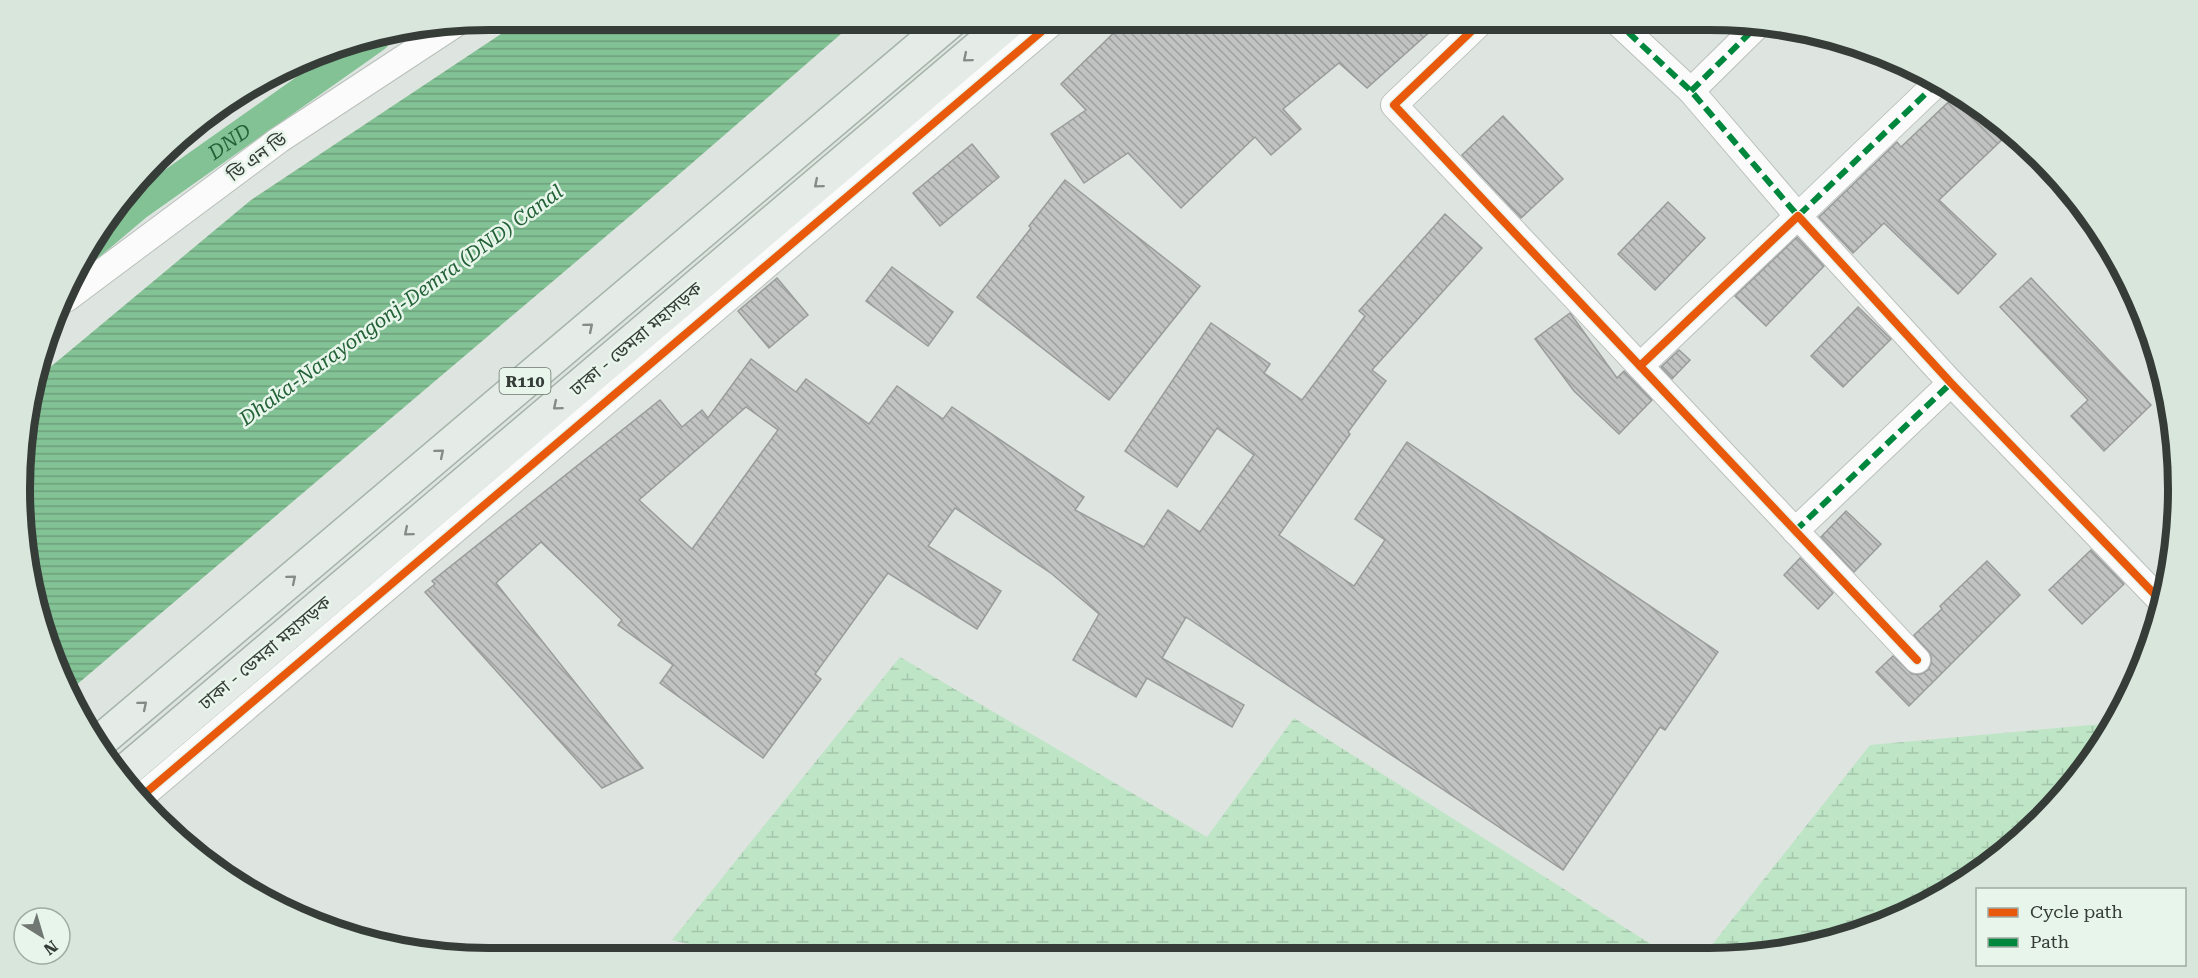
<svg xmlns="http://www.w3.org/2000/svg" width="2198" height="978" font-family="'Roboto Serif','Noto Sans Bengali',serif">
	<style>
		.wetland { fill: url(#wetland-marsh) }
		.water { fill: url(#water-rules) }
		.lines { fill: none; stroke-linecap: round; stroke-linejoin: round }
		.canal { stroke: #83c295; stroke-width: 28 }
		.building { fill: url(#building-back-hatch); stroke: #9a9c9c; stroke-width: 1.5; fill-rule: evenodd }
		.minor-casing { stroke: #bac0bb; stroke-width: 28 }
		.primary-casing { stroke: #a6b4a9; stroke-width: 36 }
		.minor { stroke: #fafbfa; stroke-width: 26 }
		.primary { stroke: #e5ece7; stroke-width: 33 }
		.quiet { stroke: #00873e; stroke-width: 6; stroke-dasharray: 12 6; stroke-linecap: butt }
		.cycleway-casing { stroke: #e7f5ea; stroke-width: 11 }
		.cycleway { stroke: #e8590c; stroke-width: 8 }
		.oneway { stroke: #858b87 }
		.labels { text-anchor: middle; stroke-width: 5; stroke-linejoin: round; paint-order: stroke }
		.shield { fill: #e7f5ea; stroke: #6b746d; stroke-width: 1.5 }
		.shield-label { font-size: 16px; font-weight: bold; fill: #363c38 }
		.street-label { font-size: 18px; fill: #363c38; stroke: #e7f5ea }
		.water-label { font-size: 20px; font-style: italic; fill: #236137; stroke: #e7f5ea }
		.rim { fill: none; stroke: #363c38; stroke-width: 8 }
	</style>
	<defs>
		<pattern id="wetland-marsh" width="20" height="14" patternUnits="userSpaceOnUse" patternTransform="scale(1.5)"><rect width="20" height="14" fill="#bee5c6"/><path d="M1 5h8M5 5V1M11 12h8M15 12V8" fill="none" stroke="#a4c5ab"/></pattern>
		<pattern id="water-rules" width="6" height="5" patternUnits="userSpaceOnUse" patternTransform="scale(1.5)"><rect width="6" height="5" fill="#83c295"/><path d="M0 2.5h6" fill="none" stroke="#6c9f7b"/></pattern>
		<pattern id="building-back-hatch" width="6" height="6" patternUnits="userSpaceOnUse" patternTransform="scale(1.5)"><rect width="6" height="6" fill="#c1c2c2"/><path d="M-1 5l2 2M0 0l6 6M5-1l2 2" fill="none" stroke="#9e9f9f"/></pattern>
	</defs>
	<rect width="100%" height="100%" fill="#dee4df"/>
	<!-- wetland -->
	<g class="wetland">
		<path d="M 900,657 L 1207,837 L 1294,718 L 1668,955 L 696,958 L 700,947 L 672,940 Z"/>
		<path d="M 2102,724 L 2109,727 L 2082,775 L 1995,861 L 1889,923 L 1771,954 L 1704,955 L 1870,745 Z"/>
	</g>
	<!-- water -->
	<path class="water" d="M 522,20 L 857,20 L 676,177 L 68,692 L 45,640 L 24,551 L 28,398 L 36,379 L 251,200 Z"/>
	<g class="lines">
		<!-- canal -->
		<path class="canal" id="s1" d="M 86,250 L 138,206 L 376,38"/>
	</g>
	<!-- building -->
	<g class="building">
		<path d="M 1127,20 L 1443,20 L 1367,88 L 1339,63 L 1283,109 L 1301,129 L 1271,155 L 1255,137 L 1181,208 L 1128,153 L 1084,183 L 1051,134 L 1086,110 L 1061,84 Z"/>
		<path d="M 1958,93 L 1970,98 L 2010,132 L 1939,200 L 1996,254 L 1958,294 L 1884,223 L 1853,253 L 1819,217 L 1897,142 L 1901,147 Z"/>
		<path d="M 1503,116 L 1563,179 L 1521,218 L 1462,155 Z"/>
		<path d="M 972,144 L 999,177 L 940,226 L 913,193 Z"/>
		<path d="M 1065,180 L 1200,286 L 1109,400 L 977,297 L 1031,228 L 1029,226 Z"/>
		<path d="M 1668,202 L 1705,238 L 1655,290 L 1618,254 Z"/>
		<path d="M 1445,214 L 1482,248 L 1372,370 L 1386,381 L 1348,432 L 1350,434 L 1279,535 L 1354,586 L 1385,540 L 1355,519 L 1407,442 L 1718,652 L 1665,730 L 1660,727 L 1563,870 L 1186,617 L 1162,658 L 1244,705 L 1232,727 L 1147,678 L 1136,697 L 1073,660 L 1099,614 L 1052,574 L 955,508 L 928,546 L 1001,591 L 977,629 L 888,573 L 815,674 L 821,679 L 763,758 L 660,683 L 673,665 L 618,625 L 622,620 L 541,542 L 496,583 L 643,768 L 602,788 L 425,592 L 435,584 L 432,581 L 660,400 L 682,427 L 702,410 L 708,418 L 751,359 L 796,392 L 806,379 L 869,424 L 897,386 L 943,419 L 952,407 L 1084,497 L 1075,510 L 1144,547 L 1168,510 L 1200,532 L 1254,455 L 1217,428 L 1177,487 L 1125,451 L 1211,323 L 1270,364 L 1264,373 L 1302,400 L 1365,316 L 1359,311 ZM 746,407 L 778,430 L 692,549 L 639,500 Z"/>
		<path d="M 1797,237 L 1824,266 L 1766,326 L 1735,296 Z"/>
		<path d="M 892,267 L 953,312 L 928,346 L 866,301 Z"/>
		<path d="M 777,278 L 808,315 L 769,348 L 738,311 Z"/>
		<path d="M 2031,278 L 2151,405 L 2104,451 L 2071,416 L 2088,400 L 2000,307 Z"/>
		<path d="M 1858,307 L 1891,339 L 1843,387 L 1811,356 Z"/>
		<path d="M 1570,313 L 1617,378 L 1624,371 L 1652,400 L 1619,434 L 1574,391 L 1535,339 Z"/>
		<path d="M 1679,350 L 1690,360 L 1672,379 L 1661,367 Z"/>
		<path d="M 1846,511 L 1881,544 L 1854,572 L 1821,537 Z"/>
		<path d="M 2091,550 L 2124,584 L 2082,624 L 2049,590 Z"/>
		<path d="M 1800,558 L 1833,593 L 1818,609 L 1784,575 Z"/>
		<path d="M 1987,561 L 2020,595 L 1909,706 L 1876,672 L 1893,656 L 1912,674 L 1921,674 L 1928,670 L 1931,664 L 1931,656 L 1914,635 L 1942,609 L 1940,606 Z"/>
	</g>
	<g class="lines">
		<defs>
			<g id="minor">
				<path d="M 1483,20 L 1394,105 L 1917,660"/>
				<path d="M 1615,20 L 1691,91 L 1798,216 L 1938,82"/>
				<path d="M 1691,91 L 1759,24"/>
				<path d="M 66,299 L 279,140 L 454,25"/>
				<path d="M 1640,366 L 1798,216 L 1951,383 L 2163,603"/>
				<path d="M 1795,531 L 1951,383"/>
				<path d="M 142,796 L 1055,20"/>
			</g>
			<g id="primary">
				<path d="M 98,743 L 952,20"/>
				<path d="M 123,773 L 1011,20"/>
			</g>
		</defs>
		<!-- minor casing -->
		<use href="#minor" class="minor-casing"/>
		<!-- primary casing -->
		<use href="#primary" class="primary-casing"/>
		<!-- minor -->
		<use href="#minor" class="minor"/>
		<!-- primary -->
		<use href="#primary" class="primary"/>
		<!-- quiet -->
		<g class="quiet">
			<path d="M 1615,20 L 1691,91 L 1798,216 L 1938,82"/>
			<path d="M 1691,91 L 1759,24"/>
			<path d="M 1795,531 L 1951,383"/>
		</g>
		<defs>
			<g id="cycleway">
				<path d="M 1483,20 L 1394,105 L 1917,660"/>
				<path d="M 1640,366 L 1798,216 L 1951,383 L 2163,603"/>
				<path d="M 142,796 L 1055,20"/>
			</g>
		</defs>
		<!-- cycleway casing -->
		<use href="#cycleway" class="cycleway-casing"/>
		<!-- cycleway -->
		<use href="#cycleway" class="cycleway"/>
	</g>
	<!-- one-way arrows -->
	<defs><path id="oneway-chevron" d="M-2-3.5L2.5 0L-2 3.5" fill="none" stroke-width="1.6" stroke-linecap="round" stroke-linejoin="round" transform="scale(1.5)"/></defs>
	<g class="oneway">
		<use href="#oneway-chevron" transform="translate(967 58) rotate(140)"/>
		<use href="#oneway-chevron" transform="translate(818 184) rotate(140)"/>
		<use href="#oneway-chevron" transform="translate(589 327) rotate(-40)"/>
		<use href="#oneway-chevron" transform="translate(557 406) rotate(140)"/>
		<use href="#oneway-chevron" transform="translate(440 453) rotate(-40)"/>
		<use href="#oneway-chevron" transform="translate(408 532) rotate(140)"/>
		<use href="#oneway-chevron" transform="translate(292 579) rotate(-40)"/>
		<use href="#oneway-chevron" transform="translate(143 705) rotate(-40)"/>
	</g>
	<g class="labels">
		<!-- shield labels -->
		<rect class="shield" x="499.5" y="368" width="51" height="26" rx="4.5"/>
		<g class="shield-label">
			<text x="525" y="387">R110</text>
		</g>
		<!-- street labels -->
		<g class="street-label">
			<text transform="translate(257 157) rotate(-36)" y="6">ডি এন ডি</text>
			<text transform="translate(636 339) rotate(-40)" y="6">ঢাকা - ডেমরা মহাসড়ক</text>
			<text transform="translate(265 653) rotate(-40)" y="6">ঢাকা - ডেমরা মহাসড়ক</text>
		</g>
		<!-- water labels -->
		<g class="water-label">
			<text dy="7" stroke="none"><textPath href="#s1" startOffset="180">DND</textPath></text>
			<text transform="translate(401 305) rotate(-36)" y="7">Dhaka-Narayongonj-Demra (DND) Canal</text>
		</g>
	</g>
	<!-- crop -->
	<path d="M0 0H2198V978H0ZM489 30H1709A459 459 0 0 1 2168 489V489A459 459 0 0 1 1709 948H489A459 459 0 0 1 30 489V489A459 459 0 0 1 489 30Z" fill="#d9e6dc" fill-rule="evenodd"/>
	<path class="rim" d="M489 30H1709A459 459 0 0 1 2168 489V489A459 459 0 0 1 1709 948H489A459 459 0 0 1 30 489V489A459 459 0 0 1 489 30Z"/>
	<!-- legend -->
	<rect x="1976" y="888" width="210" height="78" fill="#e7f5ea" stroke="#a0aba3" stroke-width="1.5"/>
	<rect x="1988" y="908" width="30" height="9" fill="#e8590c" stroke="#a0aba3" stroke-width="1.5"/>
	<text x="2030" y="918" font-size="18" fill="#363c38">Cycle path</text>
	<rect x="1988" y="938" width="30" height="9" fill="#00873e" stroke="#a0aba3" stroke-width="1.5"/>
	<text x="2030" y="948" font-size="18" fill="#363c38">Path</text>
	<!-- north arrow -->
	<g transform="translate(42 936) rotate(143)"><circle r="28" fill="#e7f5ea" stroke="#a0aba3" stroke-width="1.5"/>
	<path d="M0-4.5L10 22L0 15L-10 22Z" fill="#717772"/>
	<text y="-9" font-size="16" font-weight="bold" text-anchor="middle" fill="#363c38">N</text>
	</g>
</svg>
